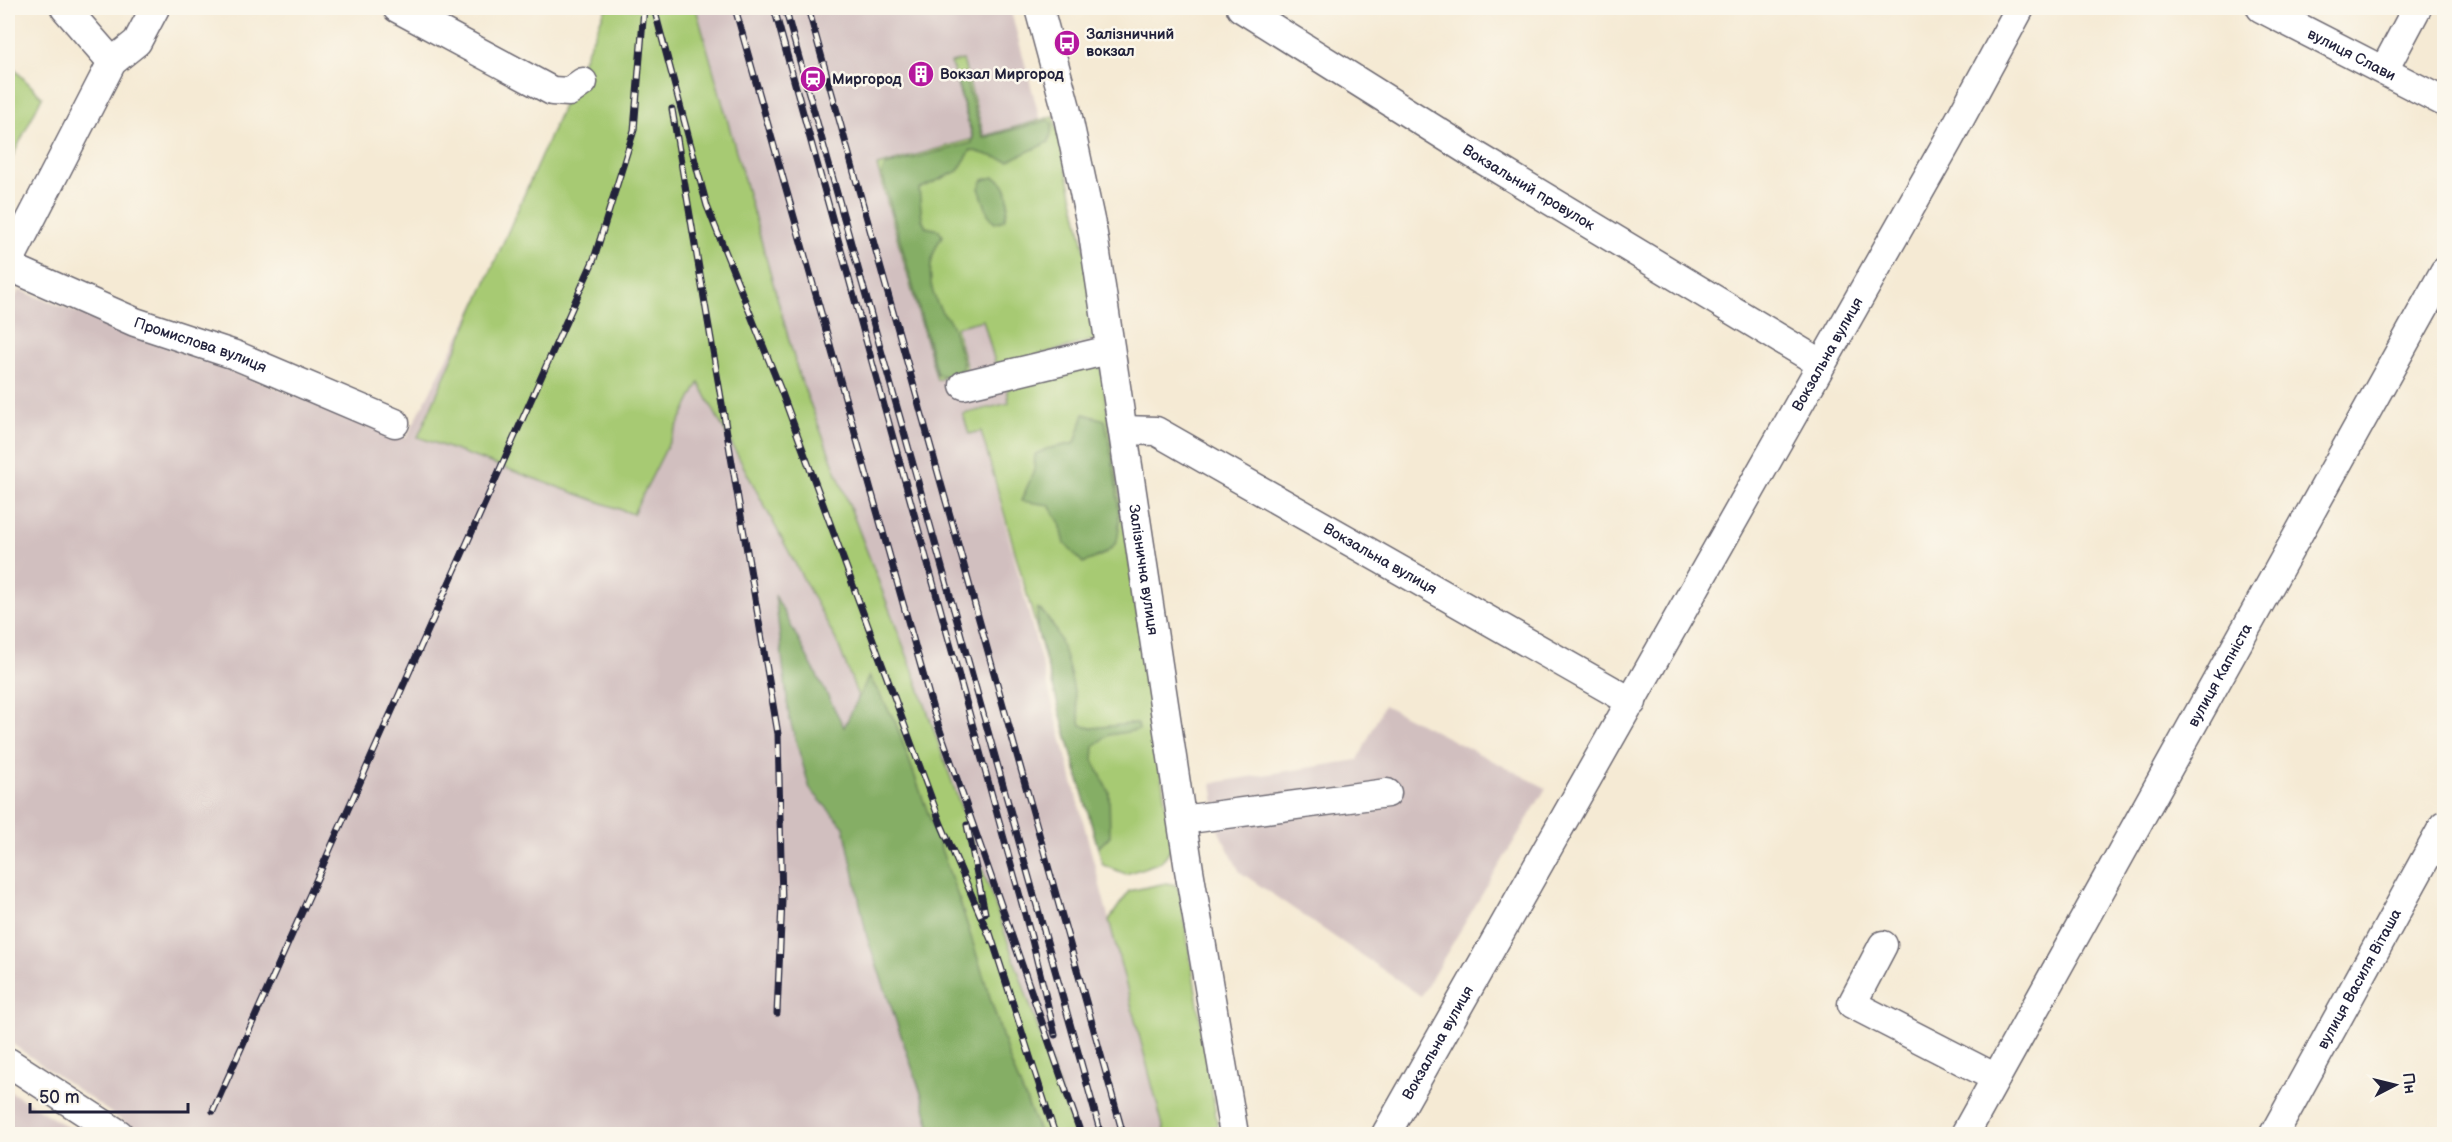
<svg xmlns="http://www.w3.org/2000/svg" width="2452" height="1142" font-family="'Balsamiq Sans',sans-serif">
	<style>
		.industrial { fill: #d1bfbf }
		.green { fill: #a7ca73; stroke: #647657; stroke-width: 1.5 }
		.forest { fill: #85ae65; stroke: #546850; stroke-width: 1.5 }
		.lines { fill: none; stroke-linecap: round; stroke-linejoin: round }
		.minor-casing { stroke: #6c6871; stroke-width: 31 }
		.minor { stroke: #fff; stroke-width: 28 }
		.rail-casing { stroke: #22223b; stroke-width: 7 }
		.rail { stroke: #fbf7ec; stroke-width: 4.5; stroke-dasharray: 14; stroke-linecap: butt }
		.labels { text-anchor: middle; stroke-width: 5; stroke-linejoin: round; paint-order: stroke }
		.poi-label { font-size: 15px; font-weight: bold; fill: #22223b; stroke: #fbf7ec; text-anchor: start }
		.street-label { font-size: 15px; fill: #22223b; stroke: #fbf7ec }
	</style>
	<rect width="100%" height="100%" fill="#fbf7ec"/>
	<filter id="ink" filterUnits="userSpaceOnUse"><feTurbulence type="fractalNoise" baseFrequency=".0167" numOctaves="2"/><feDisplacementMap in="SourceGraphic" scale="12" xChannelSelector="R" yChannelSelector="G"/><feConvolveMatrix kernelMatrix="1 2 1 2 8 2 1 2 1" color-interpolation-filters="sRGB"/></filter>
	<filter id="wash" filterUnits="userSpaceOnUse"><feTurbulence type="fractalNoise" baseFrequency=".008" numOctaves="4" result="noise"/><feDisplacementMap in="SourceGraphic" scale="24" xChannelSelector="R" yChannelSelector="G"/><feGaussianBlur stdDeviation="1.35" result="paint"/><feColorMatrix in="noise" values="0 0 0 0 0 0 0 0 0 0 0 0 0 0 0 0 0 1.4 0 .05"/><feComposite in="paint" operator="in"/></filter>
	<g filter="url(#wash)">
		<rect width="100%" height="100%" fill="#f5ead4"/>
		<!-- industrial -->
		<g class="industrial">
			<path d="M 697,8 L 1010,8 L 1095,324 L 981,431 L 1165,1134 L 1075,1134 L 1068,1118 L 955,787 L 798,372 Z"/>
			<path d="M 573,116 L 699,383 L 838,644 L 1025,1134 L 141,1134 L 8,1041 L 8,311 L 19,290 L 406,438 Z"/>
			<path d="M 1384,705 L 1546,788 L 1421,996 L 1240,872 L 1219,832 L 1212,783 L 1358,760 Z"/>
			<path d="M 8,1090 L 78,1134 L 8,1134 Z"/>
		</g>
		<!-- green -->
		<g class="green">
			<path d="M 606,8 L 696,8 L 798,372 L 915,676 L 1075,1134 L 1025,1134 L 838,644 L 699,383 L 633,514 L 418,437 Z"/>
			<path d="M 963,60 L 984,136 L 1054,116 L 1090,272 L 1098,339 L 996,366 L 983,320 L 956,327 L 967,370 L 937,380 L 877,166 L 973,139 L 951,63 Z"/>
			<path d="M 8,63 L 42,97 L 8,166 Z"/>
			<path d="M 1100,360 L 1172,848 L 1161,862 L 1126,874 L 1103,865 L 981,431 L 969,434 L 963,414 L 1009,403 L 1007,389 Z"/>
			<path d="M 1166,883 L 1176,885 L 1180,893 L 1219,1134 L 1165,1134 L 1109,920 L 1129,891 Z"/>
		</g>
		<!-- forest -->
		<g class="forest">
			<path d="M 963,73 L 983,138 L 1049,120 L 1053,125 L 1049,142 L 1008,161 L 971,150 L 958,171 L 919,189 L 922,219 L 926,227 L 939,230 L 942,236 C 927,259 926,287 942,312 C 945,316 949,318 951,323 C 956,336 959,351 963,364 L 961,370 L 944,376 L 937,374 L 882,174 L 885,166 L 972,143 L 973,137 L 957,81 L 957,76 Z"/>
			<path d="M 994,177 C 1011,183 1010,206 1004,220 L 995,223 L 988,214 L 979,188 L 983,180 Z"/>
			<path d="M 1084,414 L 1105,420 C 1109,442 1127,528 1115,544 C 1107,555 1095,558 1083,563 L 1065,544 L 1060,523 L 1049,505 L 1021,501 L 1034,471 L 1035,455 L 1046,449 L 1075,443 Z"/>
			<path d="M 775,595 L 844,727 L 869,676 L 895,721 L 961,905 L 1010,1061 L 1040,1134 L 932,1134 L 923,1099 L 867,937 L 844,827 L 810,789 L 789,717 Z"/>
			<path d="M 1037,608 C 1065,625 1074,694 1081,725 L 1091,728 L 1138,723 L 1139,730 L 1109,735 L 1094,746 L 1093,760 L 1109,792 L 1110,836 L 1098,848 L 1037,629 Z"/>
		</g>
	</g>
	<g filter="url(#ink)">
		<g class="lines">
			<defs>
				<g id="minor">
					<path d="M 65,8 L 112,62"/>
					<path d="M 397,8 L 552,91 L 569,92 L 583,82"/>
					<path id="s1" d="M 1039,8 L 1066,108 L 1093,234 L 1189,870 L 1234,1134"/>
					<path id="s2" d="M 1241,8 L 1475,155 L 1820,363"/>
					<path id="s3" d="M 2261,8 L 2444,102"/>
					<path d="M 2384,70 L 2417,8"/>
					<path d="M 8,264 L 112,62 L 137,42 L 155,8"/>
					<path id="s4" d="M 8,266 L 135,322 L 235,355 L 395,423"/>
					<path d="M 964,385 L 1109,350"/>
					<path id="s5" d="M 1123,430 L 1156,431 L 1632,702"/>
					<path d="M 1182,820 L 1387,793"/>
					<path d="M 1883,945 L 1852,1004 L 1996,1078"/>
					<path d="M 8,1062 L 119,1134"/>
					<path id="s6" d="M 1386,1134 L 1948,141 L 2020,8"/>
					<path id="s7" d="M 1965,1134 L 2444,272"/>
					<path id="s8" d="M 2274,1134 L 2444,825"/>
				</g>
			</defs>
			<!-- minor casing -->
			<use href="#minor" class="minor-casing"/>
			<!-- minor -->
			<use href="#minor" class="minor"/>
			<defs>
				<g id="rail">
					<path d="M 654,8 L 707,206 L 782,393 L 941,824 L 991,940"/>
					<path d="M 735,8 L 934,713 L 1081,1134"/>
					<path d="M 774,8 L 1032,940 L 1055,1035"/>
					<path d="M 785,8 L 1101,1134"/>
					<path d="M 808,8 L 1123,1134"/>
					<path d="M 672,109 L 778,734 L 782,901 L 777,1013"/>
					<path d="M 967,825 L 985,913"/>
					<path d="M 990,933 L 1055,1134"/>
					<path d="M 213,1111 L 594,259 L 634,130 L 644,8"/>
				</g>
			</defs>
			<!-- rail casing -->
			<use href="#rail" class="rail-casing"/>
			<!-- rail -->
			<use href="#rail" class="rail"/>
		</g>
	</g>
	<!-- icons -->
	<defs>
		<symbol id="bus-disc" viewBox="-11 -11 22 22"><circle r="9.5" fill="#b5179e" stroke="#fbf7ec"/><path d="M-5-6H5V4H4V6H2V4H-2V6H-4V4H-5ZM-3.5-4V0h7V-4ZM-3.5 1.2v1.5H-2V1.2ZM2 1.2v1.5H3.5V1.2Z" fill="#fff"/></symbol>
		<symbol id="building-disc" viewBox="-11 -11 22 22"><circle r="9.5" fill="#b5179e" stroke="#fbf7ec"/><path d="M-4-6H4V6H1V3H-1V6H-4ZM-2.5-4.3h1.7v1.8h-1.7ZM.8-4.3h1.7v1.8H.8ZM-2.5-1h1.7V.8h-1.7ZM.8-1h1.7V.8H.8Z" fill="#fff"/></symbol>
		<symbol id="station-disc" viewBox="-11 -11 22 22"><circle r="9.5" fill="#b5179e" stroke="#fbf7ec"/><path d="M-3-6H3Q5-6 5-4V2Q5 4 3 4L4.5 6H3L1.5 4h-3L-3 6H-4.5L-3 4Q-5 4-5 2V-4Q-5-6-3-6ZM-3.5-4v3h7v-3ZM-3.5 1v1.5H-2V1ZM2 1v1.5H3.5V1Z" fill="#fff"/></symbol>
	</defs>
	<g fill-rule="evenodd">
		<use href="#bus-disc" x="1052" y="28" width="30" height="30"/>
		<use href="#building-disc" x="906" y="59" width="30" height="30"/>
		<use href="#station-disc" x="798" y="64" width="30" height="30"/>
	</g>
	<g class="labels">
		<!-- poi labels -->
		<g class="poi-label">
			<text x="1086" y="39">Залізничний<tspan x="1086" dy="17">вокзал</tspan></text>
			<text x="940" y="79">Вокзал Миргород</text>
			<text x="832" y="84">Миргород</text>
		</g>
		<!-- street labels -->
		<g class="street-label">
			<text dy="5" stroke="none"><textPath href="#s3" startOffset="102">вулиця Слави</textPath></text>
			<text dy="5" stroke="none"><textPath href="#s2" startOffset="339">Вокзальний провулок</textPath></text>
			<text dy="5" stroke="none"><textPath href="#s4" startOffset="208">Промислова вулиця</textPath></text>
			<text dy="5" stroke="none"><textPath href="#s6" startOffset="896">Вокзальна вулиця</textPath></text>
			<text dy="5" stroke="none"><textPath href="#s5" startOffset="291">Вокзальна вулиця</textPath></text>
			<text dy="5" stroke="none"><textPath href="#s1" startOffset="572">Залізнична вулиця</textPath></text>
			<text dy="5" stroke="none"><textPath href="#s7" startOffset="525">вулиця Капніста</textPath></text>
			<text dy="5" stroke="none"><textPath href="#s8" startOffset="177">вулиця Василя Віташа</textPath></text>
			<text dy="5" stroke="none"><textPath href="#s6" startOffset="105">Вокзальна вулиця</textPath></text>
		</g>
	</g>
	<!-- margin -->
	<rect width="2452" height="1142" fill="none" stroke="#fbf7ec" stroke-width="30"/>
	<!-- north arrow -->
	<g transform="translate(2395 1085) rotate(83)" stroke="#fbf7ec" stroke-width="4.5" paint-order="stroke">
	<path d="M0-4.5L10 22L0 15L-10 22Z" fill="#22223b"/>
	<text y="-9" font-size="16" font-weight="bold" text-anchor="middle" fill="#22223b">Пн</text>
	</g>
	<!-- scale -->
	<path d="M30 1103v9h158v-9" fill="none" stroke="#22223b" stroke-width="3"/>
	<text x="39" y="1103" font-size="18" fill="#22223b" stroke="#fbf7ec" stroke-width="4.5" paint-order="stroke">50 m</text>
</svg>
